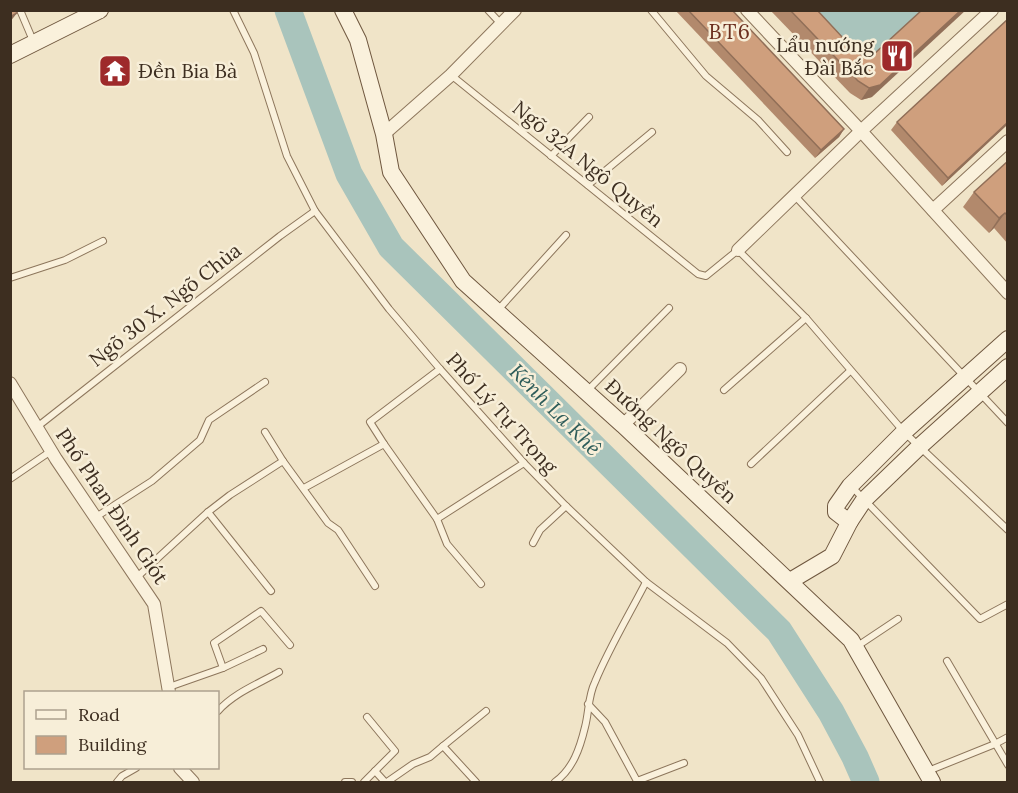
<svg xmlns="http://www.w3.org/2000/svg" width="1018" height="793" font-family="Lora,serif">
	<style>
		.water { fill: #a9c4bc; stroke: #6f938a; stroke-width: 1.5 }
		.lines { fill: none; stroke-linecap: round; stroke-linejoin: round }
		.river { stroke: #a9c4bc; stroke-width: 27 }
		.lane-casing { stroke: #8d765c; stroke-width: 8 }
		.street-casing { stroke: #8d765c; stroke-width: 14 }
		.secondary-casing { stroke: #6f573f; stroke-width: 18 }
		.lane { stroke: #faf1dc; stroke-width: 6 }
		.street { stroke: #faf1dc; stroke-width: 12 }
		.secondary { stroke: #faf1dc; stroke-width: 16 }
		.wall { fill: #b2896c }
		.shaded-wall { fill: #916f58 }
		.building { fill: #cf9f7d; stroke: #916f58; stroke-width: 1.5 }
		.labels { text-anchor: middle; stroke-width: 5; stroke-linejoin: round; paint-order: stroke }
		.poi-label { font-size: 20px; fill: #3d2e20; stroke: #f7eed8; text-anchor: end }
		.street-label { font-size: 20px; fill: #3d2e20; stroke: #f7eed8 }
		.neighbourhood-label { font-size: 21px; letter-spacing: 1.5px; fill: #6b2e1e; stroke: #f7eed8 }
		.water-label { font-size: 21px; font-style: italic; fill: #2f5d5a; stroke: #f7eed8 }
	</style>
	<rect width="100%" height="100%" fill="#f0e4c8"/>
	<!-- water -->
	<path class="water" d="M 797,11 L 927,11 L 866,65 Z"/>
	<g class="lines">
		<!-- river -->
		<path class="river" d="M 288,10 L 349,174 L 391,247 L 779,631 L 831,712 L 855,757 L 866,782"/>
		<defs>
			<g id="lane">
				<path d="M 20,10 L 34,43"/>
				<path d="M 233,10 L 254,53 L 287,156 L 315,211 L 389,309 L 440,369 L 524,463 L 566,506 L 646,582 L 727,643 L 761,678 L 798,735 L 820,782"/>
				<path d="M 488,10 L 502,25"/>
				<path d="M 651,10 L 706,76 L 758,120 L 787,152"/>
				<path d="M 451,75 L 698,274 L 706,276 L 738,250 L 806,318 L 904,432 L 1008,530"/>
				<path d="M 551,156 L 589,117"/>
				<path d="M 588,185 L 652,132"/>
				<path d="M 795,196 L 1008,423"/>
				<path d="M 10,278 L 65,260 L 103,241"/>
				<path d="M 497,311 L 566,235"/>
				<path d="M 724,390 L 806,318"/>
				<path d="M 587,391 L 669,308"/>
				<path d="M 37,427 L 280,236 L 315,211"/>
				<path d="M 265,432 L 283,461 L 328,523 L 338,530 L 375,586"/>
				<path d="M 384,444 L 370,422 L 440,369"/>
				<path d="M 751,464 L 850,371"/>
				<path d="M 10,479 L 51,451"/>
				<path d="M 852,487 L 980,619 L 1008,604"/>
				<path d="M 304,488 L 384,444 L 437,519 L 524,463"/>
				<path d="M 208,512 L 271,591"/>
				<path d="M 96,517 L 152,481 L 200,440 L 209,420 L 265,382"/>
				<path d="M 437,519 L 447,544 L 481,584"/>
				<path d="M 533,543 L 540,530 L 566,506"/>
				<path d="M 136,578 L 208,512 L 230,495 L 283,461"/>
				<path d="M 856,647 L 898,619"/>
				<path d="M 947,661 L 1008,765"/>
				<path d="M 223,668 L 214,643 L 261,611 L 290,645"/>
				<path d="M 169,687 L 223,668 L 263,649"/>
				<path d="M 588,704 L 605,722 L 637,781 L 684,763"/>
				<path d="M 218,711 C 234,693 258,684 279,672"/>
				<path d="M 443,746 L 486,711"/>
				<path d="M 375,771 L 385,782"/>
				<path d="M 928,771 L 995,744 L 1008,737"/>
				<path d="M 117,782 L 122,776 L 136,768"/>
				<path d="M 345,782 L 352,782"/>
				<path d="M 364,782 L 395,751 L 367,717"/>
				<path d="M 387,782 L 413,764 L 430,757 L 443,746 L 476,782"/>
				<path d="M 555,782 C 573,769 580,748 585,727 C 589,712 588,696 595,682 C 609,648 629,615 646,582"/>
			</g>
			<g id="street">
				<path d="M 747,10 L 861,131 L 1008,293"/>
				<path d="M 384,134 L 451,75 L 515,10"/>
				<path d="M 933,210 L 1008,141"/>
				<path d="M 738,250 L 861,131 L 992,10"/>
				<path d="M 10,383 L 56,459 L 154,604 L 169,692"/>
				<path d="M 623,425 L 680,369"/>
				<path d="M 180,768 L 193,782"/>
			</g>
			<g id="secondary">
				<path d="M 343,10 L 358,40 L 384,134 L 391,172 L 463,281 L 623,425 L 851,640 L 932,782"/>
				<path d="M 10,55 L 100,10"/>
				<path d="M 1008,339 L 904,432 L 850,486 L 836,506 L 836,512 L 845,519 L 850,521 L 864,500 L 919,447 L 1008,367"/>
				<path d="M 790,581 L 832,556 L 850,521"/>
			</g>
		</defs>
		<!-- lane casing -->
		<use href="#lane" class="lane-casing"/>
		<!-- street casing -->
		<use href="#street" class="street-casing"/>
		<!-- secondary casing -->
		<use href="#secondary" class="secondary-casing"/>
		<!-- lane -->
		<use href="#lane" class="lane"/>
		<!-- street -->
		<use href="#street" class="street"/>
		<!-- secondary -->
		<use href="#secondary" class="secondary"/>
	</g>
	<!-- wall -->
	<g class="wall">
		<path d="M 675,10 L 732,10 L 844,129 L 839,137 L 815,158 Z"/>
		<path d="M 770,10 L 817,10 L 856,52 L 872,97 L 861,100 L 850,93 Z"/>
		<path d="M 1008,19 L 1008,124 L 942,186 L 891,130 L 897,122 Z"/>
		<path d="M 1008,161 L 1008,244 L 994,228 L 989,233 L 963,207 L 974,192 Z"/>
	</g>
	<!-- shaded-wall -->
	<g class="shaded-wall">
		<path d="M 961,10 L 966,10 L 872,97 L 861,100 L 869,88 Z"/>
		<path d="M 17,13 L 10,22 L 10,17 Z"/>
		<path d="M 1008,122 L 1008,124 L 942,186 L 948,178 Z"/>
		<path d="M 844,129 L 839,137 L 815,158 L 821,150 Z"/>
		<path d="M 1005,213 L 994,228 L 989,233 L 999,218 Z"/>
	</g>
	<!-- building -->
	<g class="building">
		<path d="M 10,10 L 15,10 L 17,13 L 10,17 Z"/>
		<path d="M 688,10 L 732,10 L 844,129 L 821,150 Z"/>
		<path d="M 790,10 L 817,10 L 856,52 L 862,55 L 874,54 L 922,10 L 961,10 L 880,85 L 869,88 L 858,81 Z"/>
		<path d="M 1008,19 L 1008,122 L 948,178 L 897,122 Z"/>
		<path d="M 1008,161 L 1008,216 L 1005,213 L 999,218 L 974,192 Z"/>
	</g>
	<!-- icons -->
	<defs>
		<symbol id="restaurant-square" viewBox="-11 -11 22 22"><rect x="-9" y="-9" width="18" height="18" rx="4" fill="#9e2a2b" stroke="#f7eed8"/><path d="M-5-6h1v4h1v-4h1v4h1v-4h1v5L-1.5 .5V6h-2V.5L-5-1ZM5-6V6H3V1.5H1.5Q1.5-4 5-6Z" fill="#fff"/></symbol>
		<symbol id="temple-square" viewBox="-11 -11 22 22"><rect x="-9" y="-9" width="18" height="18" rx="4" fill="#9e2a2b" stroke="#f7eed8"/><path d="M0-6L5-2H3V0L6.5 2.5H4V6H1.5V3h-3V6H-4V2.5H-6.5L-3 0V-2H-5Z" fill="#fff"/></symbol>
	</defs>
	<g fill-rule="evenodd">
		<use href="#restaurant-square" x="878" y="37" width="38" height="38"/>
		<use href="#temple-square" x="96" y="52" width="38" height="38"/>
	</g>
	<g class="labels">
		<!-- poi labels -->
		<g class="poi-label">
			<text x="874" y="52">Lẩu nướng<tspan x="874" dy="23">Đài Bắc</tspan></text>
			<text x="138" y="78" text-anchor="start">Đền Bia Bà</text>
		</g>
		<!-- street labels -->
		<g class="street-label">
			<text transform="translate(588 164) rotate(39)" y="7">Ngõ 32A Ngô Quyền</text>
			<text transform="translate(165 305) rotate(-38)" y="7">Ngõ 30 X. Ngõ Chùa</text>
			<text transform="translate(502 413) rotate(48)" y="7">Phố Lý Tự Trọng</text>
			<text transform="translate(671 441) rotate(43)" y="7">Đường Ngô Quyền</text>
			<text transform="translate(112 506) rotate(56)" y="7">Phố Phan Đình Giót</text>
		</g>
		<!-- neighbourhood labels -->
		<g class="neighbourhood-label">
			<text x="730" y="39">BT6</text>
		</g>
		<!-- water labels -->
		<g class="water-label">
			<text transform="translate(555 410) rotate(45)" y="7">Kênh La Khê</text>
		</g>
	</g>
	<!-- border -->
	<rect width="1018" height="793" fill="none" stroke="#3d2e20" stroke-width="24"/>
	<!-- legend -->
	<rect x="24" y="691" width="195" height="78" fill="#f7eed8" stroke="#ada18e" stroke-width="1.5"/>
	<rect x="36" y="710" width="30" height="9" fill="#faf1dc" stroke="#ada18e" stroke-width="1.5"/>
	<text x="78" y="721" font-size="18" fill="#3d2e20">Road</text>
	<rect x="36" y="736" width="30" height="18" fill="#cf9f7d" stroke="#ada18e" stroke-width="1.5"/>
	<text x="78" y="751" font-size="18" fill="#3d2e20">Building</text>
</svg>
